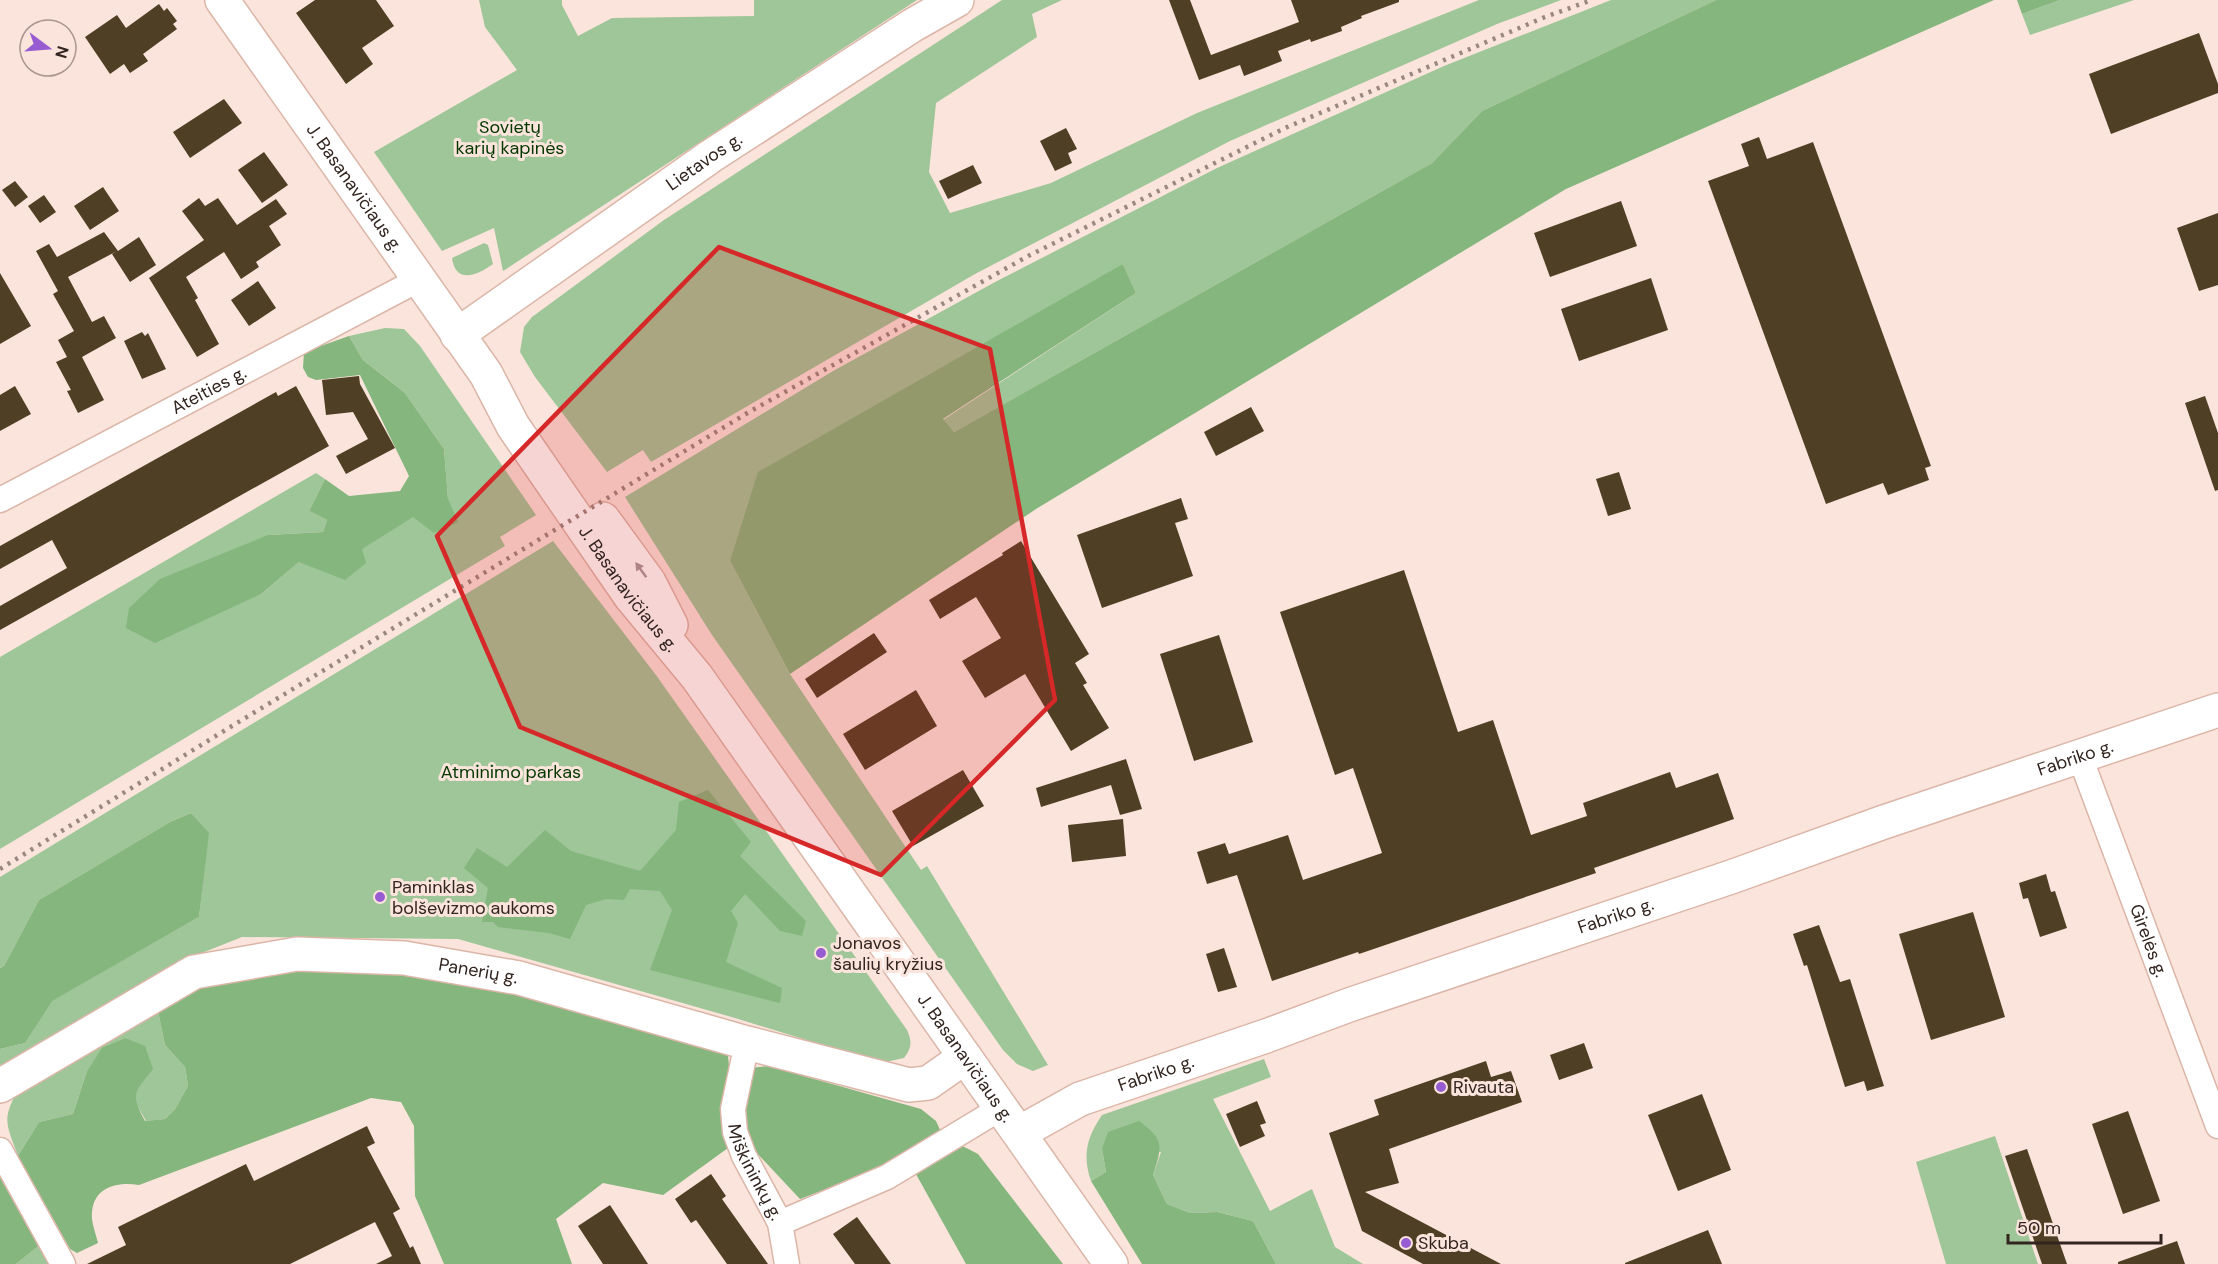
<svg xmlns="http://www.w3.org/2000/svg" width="2218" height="1264" font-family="'DM Sans',sans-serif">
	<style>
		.green { fill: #9ec698 }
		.forest { fill: #84b67e }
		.building { fill: #4f3f24 }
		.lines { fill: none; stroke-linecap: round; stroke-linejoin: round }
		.street-casing { stroke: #dbb6a8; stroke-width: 27 }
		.secondary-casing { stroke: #dbb6a8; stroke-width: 36 }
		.street { stroke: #fff; stroke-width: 24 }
		.secondary { stroke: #fff; stroke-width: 33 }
		.rail { stroke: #998780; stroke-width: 4.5; stroke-dasharray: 3 6; stroke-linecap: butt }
		.oneway { fill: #a39c9a }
		.marked { fill: #d62828; fill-opacity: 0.2; stroke: #d62828; stroke-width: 4.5; stroke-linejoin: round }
		.poi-dot { fill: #975bd2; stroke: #fbe4db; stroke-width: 2 }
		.labels { text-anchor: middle; stroke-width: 6; stroke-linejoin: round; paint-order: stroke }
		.park-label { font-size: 18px; fill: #023700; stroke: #fbe4db }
		.street-label { font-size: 18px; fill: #32241f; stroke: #fbe4db }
		.poi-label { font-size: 18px; fill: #32241f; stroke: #fbe4db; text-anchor: start }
	</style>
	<rect width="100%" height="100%" fill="#fbe4db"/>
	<!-- green -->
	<g class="green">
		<path d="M 479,0 L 562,0 L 562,5 L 578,36 L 612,18 L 754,16 L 754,0 L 917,0 L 503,271 L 494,228 L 442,251 L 374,152 L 517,70 L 485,27 Z"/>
		<path d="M 1002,0 L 1062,0 L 1032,14 L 1037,37 L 936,103 L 929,172 L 950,213 L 1051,183 L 1197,113 L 1479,0 L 1561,0 L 1497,24 L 1230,141 L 975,274 L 651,462 L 643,450 L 607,472 L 535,377 L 520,352 L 524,327 L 532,317 L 664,220 Z"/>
		<path d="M 1611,0 L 1716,0 L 1482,111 L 1432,163 L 954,432 L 943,420 L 1136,293 L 1123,264 L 730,561 L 790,674 L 921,870 L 927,866 L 1048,1065 L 1033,1071 L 1017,1064 L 1003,1050 L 712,635 L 625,497 L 833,371 L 997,281 L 1217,168 L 1444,66 Z"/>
		<path d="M 2060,0 L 2134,0 L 2030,35 L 2022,14 Z"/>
		<path d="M 484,243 L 488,245 L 493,264 C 479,274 456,286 452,258 Z"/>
		<path d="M 385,328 L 404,329 L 420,346 L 536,515 L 500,537 L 505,546 L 0,849 L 0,657 L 316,473 L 325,479 L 309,511 L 327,520 L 323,532 L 268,535 L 261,594 L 299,562 L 361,549 L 413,516 L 448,499 L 444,449 L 405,393 L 363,360 L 349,336 Z"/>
		<path d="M 553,541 L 656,675 L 907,1030 C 912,1041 912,1048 904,1058 L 881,1063 L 735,1018 L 458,939 L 242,937 L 169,966 L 0,1070 L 0,1049 L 25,1043 L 51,1001 L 199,917 L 208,833 L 191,813 L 170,822 L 39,900 L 4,966 L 0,968 L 0,877 Z"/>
		<path d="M 157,1006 L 165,1045 L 185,1067 L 188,1086 L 175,1109 L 165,1119 L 146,1121 L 135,1102 L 136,1089 L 125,1038 L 102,1049 L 87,1071 L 73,1114 L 39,1122 L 18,1156 C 6,1123 1,1119 20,1087 Z"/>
		<path d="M 1264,1059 L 1271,1077 L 1213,1099 L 1270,1211 L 1312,1189 L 1335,1247 L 1363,1264 L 1276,1264 L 1253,1221 L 1217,1212 L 1190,1213 L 1167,1204 L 1153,1175 L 1161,1152 L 1102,1149 L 1106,1172 L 1091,1181 C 1082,1155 1087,1137 1102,1115 Z"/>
		<path d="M 1995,1136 L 2038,1264 L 1946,1264 L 1916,1162 Z"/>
		<path d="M 42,1243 L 53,1264 L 16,1264 Z"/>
	</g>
	<!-- forest -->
	<g class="forest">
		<path d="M 1716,0 L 1994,0 L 1566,189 L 1036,509 L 790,674 L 730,561 L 758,472 L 1123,264 L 1136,293 L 943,419 L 954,432 L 1432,163 L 1482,111 Z"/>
		<path d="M 2017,0 L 2060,0 L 2022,14 Z"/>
		<path d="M 349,336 L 363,360 L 405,393 L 444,449 L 448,499 L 458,522 L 434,533 L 413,517 L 362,549 L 366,563 L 345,580 L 299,562 L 261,594 L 155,643 L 126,628 L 129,608 L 160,579 L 268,535 L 323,532 L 327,520 L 309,511 L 325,479 L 349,496 L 400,491 L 409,476 L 360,375 L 316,380 L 308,377 L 303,368 L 304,352 Z"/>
		<path d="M 708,790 L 751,842 L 740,856 L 806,921 L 802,936 L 780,931 L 745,894 L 731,911 L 738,923 L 726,962 L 782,988 L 780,1003 L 650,970 L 672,910 L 660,891 L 630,889 L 624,900 L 606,899 L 586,905 L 570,939 L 549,933 L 498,927 L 493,922 L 482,922 L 488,888 L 464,868 L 477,848 L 507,867 L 545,830 L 571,851 L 640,871 L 676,830 L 679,802 Z"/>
		<path d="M 191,813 L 209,833 L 199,917 L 52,1001 L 25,1043 L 0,1049 L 0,968 L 4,966 L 39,900 L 170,822 Z"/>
		<path d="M 282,967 L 441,972 L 721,1046 L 728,1056 L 730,1076 L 750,1068 L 768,1066 L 921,1109 L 936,1121 L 943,1136 L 978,1154 L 1063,1264 L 966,1264 L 907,1158 L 800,1199 L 754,1150 L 728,1148 L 663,1195 L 603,1183 L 556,1219 L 572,1264 L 444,1264 L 415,1196 L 414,1126 L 401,1102 L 371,1098 L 139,1185 C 114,1181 90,1189 92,1219 C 93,1227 96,1235 98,1243 L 77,1253 L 70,1249 L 18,1156 L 39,1122 L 73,1114 L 87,1071 L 102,1048 L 125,1038 L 145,1046 L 153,1069 C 134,1093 130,1093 145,1121 L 165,1119 L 175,1109 L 188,1086 L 185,1067 L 165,1045 L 157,1006 L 200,982 Z"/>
		<path d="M 1139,1121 C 1165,1140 1162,1147 1153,1175 L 1167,1204 L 1190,1213 L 1217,1212 L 1253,1221 L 1276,1264 L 1142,1264 L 1091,1181 L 1106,1172 L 1102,1149 L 1108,1132 Z"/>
		<path d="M 0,1171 L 42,1243 L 16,1264 L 0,1264 Z"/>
	</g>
	<!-- building -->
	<g class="building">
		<path d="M 315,0 L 376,0 L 394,26 L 362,48 L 373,64 L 346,84 L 296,13 Z"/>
		<path d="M 1169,0 L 1190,0 L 1211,55 L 1299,22 L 1291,0 L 1399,0 L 1399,2 L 1361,16 L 1362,18 L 1341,27 L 1342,31 L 1311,42 L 1310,39 L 1278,51 L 1282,61 L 1244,76 L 1240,65 L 1199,80 Z"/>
		<path d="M 159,4 L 164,11 L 167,8 L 177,21 L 173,24 L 177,29 L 143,54 L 148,61 L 130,73 L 124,64 L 110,74 L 85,37 L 117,15 L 126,28 Z"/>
		<path d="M 2199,33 L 2218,84 L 2218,93 L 2111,134 L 2089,74 Z"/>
		<path d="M 224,99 L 242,123 L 190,158 L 173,132 Z"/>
		<path d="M 1066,128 L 1077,149 L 1068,153 L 1072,163 L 1055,171 L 1040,141 Z"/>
		<path d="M 1759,137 L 1767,159 L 1813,142 L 1931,466 L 1925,468 L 1929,480 L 1888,495 L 1883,483 L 1826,504 L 1708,181 L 1749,166 L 1741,144 Z"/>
		<path d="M 264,152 L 288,185 L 262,203 L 238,170 Z"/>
		<path d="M 973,165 L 982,183 L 948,199 L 939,181 Z"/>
		<path d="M 15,181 L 28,197 L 15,207 L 2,190 Z"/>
		<path d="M 103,187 L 119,211 L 90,230 L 74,206 Z"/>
		<path d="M 44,195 L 56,212 L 40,223 L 28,206 Z"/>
		<path d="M 199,198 L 205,206 L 218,198 L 237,225 L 276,199 L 287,214 L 269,226 L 281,245 L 256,262 L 259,267 L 241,279 L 224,252 L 186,277 L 198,298 L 195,300 L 219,344 L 197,357 L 149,278 L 204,240 L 182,211 Z"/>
		<path d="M 1621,201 L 1637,246 L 1550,277 L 1534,233 Z"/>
		<path d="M 2218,213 L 2218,285 L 2199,291 L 2177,228 Z"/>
		<path d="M 104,232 L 118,251 L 139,237 L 156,265 L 130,282 L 112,254 L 117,251 L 68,277 L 92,322 L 104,316 L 116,338 L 82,357 L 104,400 L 78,413 L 67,391 L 71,390 L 56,362 L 67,357 L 58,340 L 74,331 L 53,294 L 58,291 L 36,251 L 49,244 L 57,257 Z"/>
		<path d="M 0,273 L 31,326 L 0,344 Z"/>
		<path d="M 1651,278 L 1668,330 L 1579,361 L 1561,309 Z"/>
		<path d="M 258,281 L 276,308 L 249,326 L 231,300 Z"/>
		<path d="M 142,332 L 145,336 L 148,333 L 166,369 L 142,379 L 124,341 Z"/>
		<path d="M 359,376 L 360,384 L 395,448 L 346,474 L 336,456 L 368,439 L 353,412 L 326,415 L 322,380 Z"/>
		<path d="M 15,386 L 31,414 L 0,431 L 0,395 Z"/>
		<path d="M 296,386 L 329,446 L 0,630 L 0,606 L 67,568 L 52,540 L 0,569 L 0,546 L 276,392 L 278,396 Z"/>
		<path d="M 2205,396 L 2218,433 L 2218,490 L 2215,491 L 2185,403 Z"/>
		<path d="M 1251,407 L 1264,431 L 1216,456 L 1204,432 Z"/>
		<path d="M 1619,472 L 1631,509 L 1608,516 L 1596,479 Z"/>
		<path d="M 1181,498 L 1188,519 L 1175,523 L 1193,576 L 1102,608 L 1077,535 Z"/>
		<path d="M 1021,541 L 1089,654 L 1075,663 L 1087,683 L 1083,685 L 1109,728 L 1071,751 L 1025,674 L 985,698 L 962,661 L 1001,638 L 976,597 L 940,619 L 929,600 L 1003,555 L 1002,553 Z"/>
		<path d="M 1404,570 L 1458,732 L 1493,720 L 1531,835 L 1587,816 L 1583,803 L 1670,772 L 1676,788 L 1718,773 L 1734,819 L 1594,868 L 1596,873 L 1359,954 L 1358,952 L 1272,981 L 1237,875 L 1207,884 L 1197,852 L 1225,843 L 1229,854 L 1288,835 L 1303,880 L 1382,853 L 1353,768 L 1335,775 L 1280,612 Z"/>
		<path d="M 874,633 L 887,652 L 817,698 L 805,679 Z"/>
		<path d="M 1219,635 L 1253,742 L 1194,761 L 1160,654 Z"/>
		<path d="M 916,690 L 937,726 L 865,770 L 843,734 Z"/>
		<path d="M 1126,759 L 1142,809 L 1120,815 L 1111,785 L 1041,807 L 1036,788 Z"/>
		<path d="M 963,770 L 984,806 L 913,846 L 892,811 Z"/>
		<path d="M 1123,819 L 1126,856 L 1072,862 L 1068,825 Z"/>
		<path d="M 2046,874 L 2051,892 L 2055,891 L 2067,928 L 2040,937 L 2028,898 L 2023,899 L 2019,883 Z"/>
		<path d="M 1973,912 L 2005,1017 L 1931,1040 L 1899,934 Z"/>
		<path d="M 1819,925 L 1840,982 L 1850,979 L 1884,1086 L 1867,1091 L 1864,1081 L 1845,1087 L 1807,965 L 1804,966 L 1793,934 Z"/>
		<path d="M 1224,948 L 1237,987 L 1218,992 L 1206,954 Z"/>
		<path d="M 1584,1043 L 1593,1068 L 1559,1080 L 1550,1055 Z"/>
		<path d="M 1486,1061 L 1491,1077 L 1511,1071 L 1522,1102 L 1389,1149 L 1399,1183 L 1365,1192 L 1501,1264 L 1423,1264 L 1362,1231 L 1329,1133 L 1379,1115 L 1374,1100 Z"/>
		<path d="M 1702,1094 L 1731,1170 L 1678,1191 L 1648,1115 Z"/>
		<path d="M 1257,1101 L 1266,1123 L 1260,1125 L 1265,1136 L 1240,1147 L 1226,1114 Z"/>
		<path d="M 2128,1111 L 2160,1201 L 2123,1214 L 2092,1124 Z"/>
		<path d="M 367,1126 L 375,1143 L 367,1147 L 400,1209 L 393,1213 L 410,1248 L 413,1246 L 421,1264 L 376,1264 L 392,1256 L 375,1222 L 290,1264 L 87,1264 L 126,1245 L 118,1227 L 246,1164 L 254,1181 Z"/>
		<path d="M 2027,1149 L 2067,1264 L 2042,1264 L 2005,1156 Z"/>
		<path d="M 711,1174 L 726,1196 L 722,1199 L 768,1264 L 727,1264 L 696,1220 L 691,1223 L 675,1199 Z"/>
		<path d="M 610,1205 L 648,1264 L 603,1264 L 578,1226 Z"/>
		<path d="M 857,1217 L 891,1264 L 855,1264 L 833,1234 Z"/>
		<path d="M 1708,1230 L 1722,1264 L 1625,1264 L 1625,1263 Z"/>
		<path d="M 2177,1241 L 2185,1264 L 2118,1264 L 2118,1262 Z"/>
	</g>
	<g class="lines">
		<defs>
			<g id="street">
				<path id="s1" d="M 0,500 L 418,280"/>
				<path id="s2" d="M 2080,757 L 2218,1126"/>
				<path id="s3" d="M 747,1043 L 733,1109 L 735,1132 L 744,1156 L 780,1223 L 787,1264"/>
				<path d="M 0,1150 L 63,1264"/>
				<path d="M 780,1223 L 887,1177 L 1001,1108"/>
			</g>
			<g id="secondary">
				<path id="s4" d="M 222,0 L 486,374 L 513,426 L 630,596 L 697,677 L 1111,1264"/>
				<path id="s5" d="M 457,335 L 711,156 L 913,25 L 957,0"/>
				<path d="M 603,519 L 649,582 L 671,625"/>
				<path id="s6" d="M 0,1086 L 194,972 L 297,954 L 404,958 L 519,978 L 747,1043 L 909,1085 L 928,1083 L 965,1057"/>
				<path id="s7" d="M 1019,1133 L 1080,1099 L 1266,1036 L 1349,1005 L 1731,877 L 1884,822 L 2218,710"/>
			</g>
		</defs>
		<!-- street casing -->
		<use href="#street" class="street-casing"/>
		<!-- secondary casing -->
		<use href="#secondary" class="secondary-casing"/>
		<!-- street -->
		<use href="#street" class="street"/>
		<!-- secondary -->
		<use href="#secondary" class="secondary"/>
		<!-- rail -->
		<path class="rail" d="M 0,869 L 232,726 L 749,412 L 1030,255 L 1285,128 L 1545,17 L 1592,0"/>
	</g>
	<!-- one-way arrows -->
	<defs><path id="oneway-solid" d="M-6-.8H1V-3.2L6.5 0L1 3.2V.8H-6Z" transform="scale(1.5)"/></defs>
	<use class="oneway" href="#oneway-solid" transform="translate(641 570) rotate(-126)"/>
	<!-- marked area -->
	<path class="marked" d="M 719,247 L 990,349 L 1055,700 L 881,875 L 520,727 L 437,536 Z"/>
	<!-- markers -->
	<g class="poi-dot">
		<circle cx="380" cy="897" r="6"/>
		<circle cx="821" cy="953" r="6"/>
		<circle cx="1441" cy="1087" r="6"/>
		<circle cx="1406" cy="1243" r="6"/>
	</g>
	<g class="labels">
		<!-- park labels -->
		<g class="park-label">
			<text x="510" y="133">Sovietų<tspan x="510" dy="21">karių kapinės</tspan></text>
			<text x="511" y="778">Atminimo parkas</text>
		</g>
		<!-- street labels -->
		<g class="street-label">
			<text dy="6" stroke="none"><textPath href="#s5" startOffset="302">Lietavos g.</textPath></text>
			<text dy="6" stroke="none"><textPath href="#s4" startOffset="230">J. Basanavičiaus g.</textPath></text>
			<text dy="6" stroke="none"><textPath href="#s1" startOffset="236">Ateities g.</textPath></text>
			<text dy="6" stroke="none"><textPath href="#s4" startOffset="716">J. Basanavičiaus g.</textPath></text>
			<text dy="6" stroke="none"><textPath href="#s7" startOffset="1122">Fabriko g.</textPath></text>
			<text dy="6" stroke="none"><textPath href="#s7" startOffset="636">Fabriko g.</textPath></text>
			<text dy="6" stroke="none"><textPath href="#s2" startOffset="196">Girelės g.</textPath></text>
			<text dy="6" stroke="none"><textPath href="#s6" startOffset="512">Panerių g.</textPath></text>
			<text dy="6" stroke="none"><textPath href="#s4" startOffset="1294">J. Basanavičiaus g.</textPath></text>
			<text dy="6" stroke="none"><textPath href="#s7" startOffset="150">Fabriko g.</textPath></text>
			<text dy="6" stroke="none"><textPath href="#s3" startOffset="135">Miškininkų g.</textPath></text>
		</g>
		<!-- poi labels -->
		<g class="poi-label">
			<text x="392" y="893">Paminklas<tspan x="392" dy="21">bolševizmo aukoms</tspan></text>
			<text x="833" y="949">Jonavos<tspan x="833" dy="21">šaulių kryžius</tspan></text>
			<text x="1453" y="1093">Rivauta</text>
			<text x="1418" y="1249">Skuba</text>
		</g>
	</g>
	<!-- north arrow -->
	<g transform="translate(48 48) rotate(106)"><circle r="28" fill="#fbe4db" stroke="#ab9790" stroke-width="1.5"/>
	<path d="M0-4.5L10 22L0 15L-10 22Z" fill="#975bd2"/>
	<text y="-9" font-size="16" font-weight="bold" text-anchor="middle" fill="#32241f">N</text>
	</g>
	<!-- scale -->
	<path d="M2008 1234v9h153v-9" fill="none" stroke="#32241f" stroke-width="3"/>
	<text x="2017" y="1234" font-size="18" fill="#32241f" stroke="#fbe4db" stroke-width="4.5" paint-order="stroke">50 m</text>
</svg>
